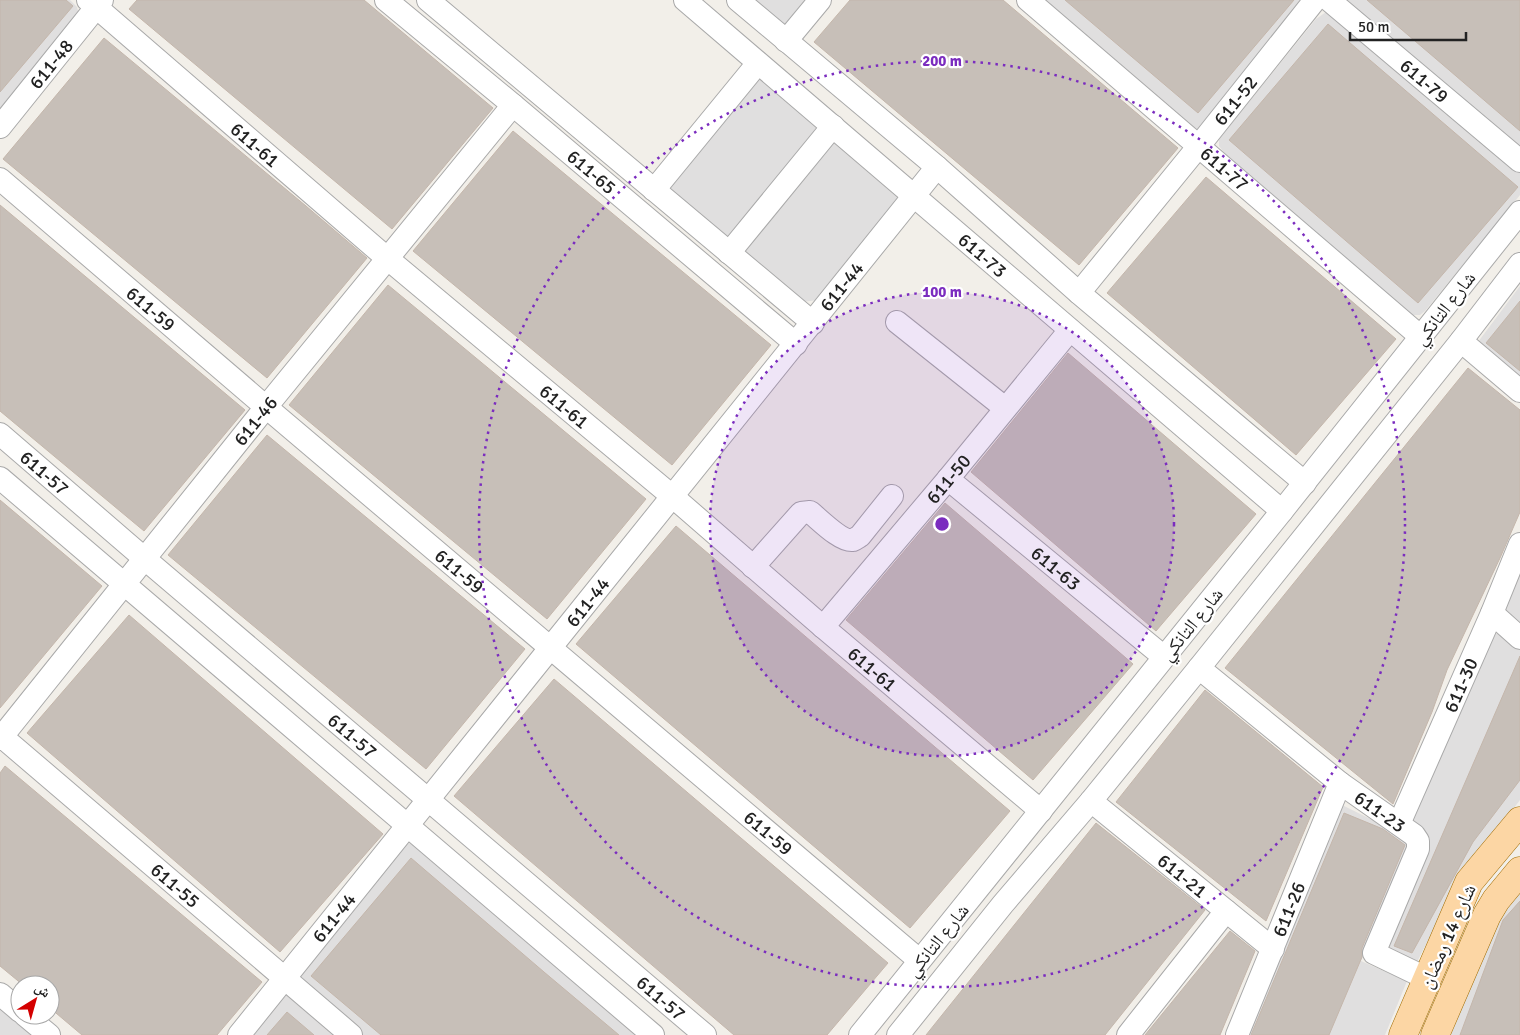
<svg xmlns="http://www.w3.org/2000/svg" width="1520" height="1035" font-family="Signika,'Noto Naskh Arabic',sans-serif">
	<style>
		.residential { fill: #e0dfdf }
		.building { fill: #c7bfb8; stroke: #c4b6ab }
		.lines { fill: none; stroke-linecap: round; stroke-linejoin: round }
		.minor-casing { stroke: #a9a9a9; stroke-width: 24 }
		.major-casing { stroke: #a06b00; stroke-width: 29 }
		.minor { stroke: #fff; stroke-width: 22 }
		.major { stroke: #fcd6a4; stroke-width: 28 }
		.ring { fill: none; stroke: #7b2cbf; stroke-width: 2.5; stroke-dasharray: 2.5 5 }
		.labels { text-anchor: middle; stroke-width: 4.5; stroke-linejoin: round; paint-order: stroke }
		.street-label { font-size: 19px; fill: #222; stroke: #fff }
		.centre { fill: #7b2cbf; stroke: #fff; stroke-width: 2.5 }
		.ring-label { font-size: 15px; text-anchor: middle; font-weight: bold; fill: #7b2cbf; stroke: #fff; stroke-width: 4.5; stroke-linejoin: round; paint-order: stroke }
	</style>
	<rect width="100%" height="100%" fill="#f2efe9"/>
	<!-- residential -->
	<g class="residential">
		<path d="M 0,0 L 70,0 L 77,7 L 79,15 L 0,114 Z"/>
		<path d="M 754,0 L 810,0 L 788,24 L 782,24 Z"/>
		<path d="M 1041,0 L 1306,0 L 1200,131 L 1194,130 Z"/>
		<path d="M 1344,0 L 1520,0 L 1520,149 Z"/>
		<path d="M 1326,12 L 1338,17 L 1520,171 L 1520,195 L 1425,311 L 1420,315 L 1413,315 L 1228,158 L 1219,146 L 1219,139 L 1316,19 Z"/>
		<path d="M 761,73 L 898,183 L 898,202 L 819,300 L 801,302 L 671,190 L 671,183 Z"/>
		<path d="M 1520,286 L 1520,382 L 1478,342 Z"/>
		<path d="M 1520,567 L 1520,630 L 1503,612 Z"/>
		<path d="M 1500,632 L 1520,646 L 1520,800 L 1458,881 L 1417,962 L 1389,952 L 1387,946 L 1414,821 L 1413,816 L 1492,636 Z"/>
		<path d="M 1340,804 L 1405,836 L 1412,847 L 1361,961 L 1407,981 L 1385,1035 L 1245,1035 Z"/>
		<path d="M 409,843 L 422,849 L 638,1035 L 362,1035 L 300,977 L 399,850 Z"/>
		<path d="M 1520,892 L 1520,1035 L 1451,1035 L 1497,919 Z"/>
		<path d="M 286,995 L 299,1000 L 340,1035 L 250,1035 L 276,1002 Z"/>
		<path d="M 0,1000 L 41,1035 L 0,1035 Z"/>
	</g>
	<!-- building -->
	<g class="building">
		<path d="M 0,0 L 66,0 L 73,6 L 0,92 Z"/>
		<path d="M 137,0 L 364,0 L 493,108 L 392,229 L 129,9 Z"/>
		<path d="M 850,0 L 1003,0 L 1178,148 L 1079,265 L 814,42 Z"/>
		<path d="M 1065,0 L 1294,0 L 1198,113 Z"/>
		<path d="M 1367,0 L 1520,0 L 1520,131 L 1449,70 Z"/>
		<path d="M 1328,24 L 1518,187 L 1418,303 L 1229,140 Z"/>
		<path d="M 104,38 L 306,206 L 367,258 L 267,378 L 3,159 Z"/>
		<path d="M 513,131 L 771,345 L 672,465 L 413,251 Z"/>
		<path d="M 1206,177 L 1396,339 L 1296,455 L 1107,293 Z"/>
		<path d="M 0,205 L 245,410 L 144,531 L 0,411 Z"/>
		<path d="M 388,285 L 646,499 L 547,619 L 289,405 Z"/>
		<path d="M 1520,301 L 1520,371 L 1486,343 Z"/>
		<path d="M 1068,353 L 1256,514 L 1156,631 L 971,472 Z"/>
		<path d="M 1468,368 L 1520,410 L 1520,512 L 1500,558 L 1447,670 L 1432,712 L 1393,804 L 1225,668 Z"/>
		<path d="M 267,435 L 525,649 L 426,769 L 168,555 Z"/>
		<path d="M 0,500 L 102,586 L 0,708 Z"/>
		<path d="M 945,503 L 1133,664 L 1033,780 L 846,620 Z"/>
		<path d="M 676,526 L 1010,811 L 910,928 L 576,644 Z"/>
		<path d="M 129,615 L 383,834 L 280,952 L 27,733 Z"/>
		<path d="M 1520,656 L 1520,780 L 1473,842 L 1412,953 L 1394,946 Z"/>
		<path d="M 554,679 L 888,963 L 827,1035 L 734,1035 L 454,796 Z"/>
		<path d="M 1205,690 L 1323,787 L 1266,921 L 1116,802 Z"/>
		<path d="M 5,766 L 262,982 L 217,1035 L 82,1035 L 50,1008 L 50,985 L 23,985 L 0,966 L 0,773 Z"/>
		<path d="M 1344,813 L 1383,829 L 1405,845 L 1362,948 L 1362,957 L 1329,1035 L 1251,1035 Z"/>
		<path d="M 1096,823 L 1205,910 L 1105,1035 L 926,1035 Z"/>
		<path d="M 411,858 L 544,972 L 619,1035 L 381,1035 L 311,976 Z"/>
		<path d="M 1520,901 L 1520,1035 L 1460,1035 L 1503,920 Z"/>
		<path d="M 1230,931 L 1255,951 L 1220,1035 L 1145,1035 Z"/>
		<path d="M 287,1012 L 314,1035 L 267,1035 Z"/>
	</g>
	<g class="lines">
		<defs>
			<g id="minor">
				<path id="s1" d="M 88,0 L 388,259 L 672,496 L 823,627 L 1041,811"/>
				<path id="s2" d="M 386,0 L 513,105 L 796,344"/>
				<path d="M 428,0 L 813,323"/>
				<path id="s3" d="M 685,0 L 1282,511"/>
				<path d="M 738,0 L 937,167 L 1079,293 L 1305,483"/>
				<path id="s4" d="M 1028,0 L 1421,337"/>
				<path id="s5" d="M 1329,0 L 1520,161"/>
				<path d="M 786,41 L 820,0"/>
				<path id="s6" d="M 0,127 L 102,0"/>
				<path id="s7" d="M 0,179 L 266,407 L 919,960"/>
				<path d="M 654,190 L 758,63"/>
				<path d="M 729,253 L 833,126"/>
				<path id="s8" d="M 1079,293 L 1198,147 L 1315,0"/>
				<path d="M 897,322 L 1005,408"/>
				<path d="M 1461,341 L 1520,391"/>
				<path id="s9" d="M 0,434 L 145,559 L 705,1035"/>
				<path d="M 0,478 L 653,1035"/>
				<path id="s10" d="M 948,479 L 1164,657"/>
				<path d="M 753,567 L 801,513 L 810,512 C 819,519 841,542 853,540 C 856,539 858,537 860,536 L 892,496"/>
				<path d="M 1492,613 L 1520,638"/>
				<path id="s11" d="M 823,627 L 948,479 L 1070,330"/>
				<path id="s12" d="M 1199,668 L 1340,783 L 1414,835 L 1418,841 L 1418,849 L 1374,953 L 1428,979"/>
				<path id="s13" d="M 0,735 L 351,1035"/>
				<path id="s14" d="M 0,739 L 266,407 L 513,105"/>
				<path id="s15" d="M 1091,801 L 1273,949"/>
				<path id="s16" d="M 1399,824 L 1492,613 L 1520,544"/>
				<path d="M 0,994 L 20,1011"/>
				<path d="M 25,1015 L 49,1035"/>
				<path id="s17" d="M 239,1035 L 937,167"/>
				<path d="M 860,1035 L 1282,511 L 1520,212"/>
				<path d="M 898,1035 L 1003,904 L 1091,801 L 1199,668 L 1461,341 L 1520,264"/>
				<path d="M 1128,1035 L 1226,911"/>
				<path id="s18" d="M 1237,1035 L 1340,783"/>
			</g>
			<g id="major">
				<path d="M 1403,1035 L 1469,882 L 1520,821"/>
				<path d="M 1435,1035 L 1487,915 L 1496,900 L 1520,871"/>
			</g>
		</defs>
		<!-- minor casing -->
		<use href="#minor" class="minor-casing"/>
		<!-- major casing -->
		<use href="#major" class="major-casing"/>
		<!-- minor -->
		<use href="#minor" class="minor"/>
		<!-- major -->
		<use href="#major" class="major"/>
	</g>
	<!-- distance rings -->
	<circle cx="942" cy="524" r="232" fill="#7b2cbf" fill-opacity=".12"/>
	<g class="ring">
		<circle cx="942" cy="524" r="232"/>
		<circle cx="942" cy="524" r="463"/>
	</g>
	<g class="labels">
		<!-- street labels -->
		<g class="street-label">
			<text dy="7" stroke="none"><textPath href="#s6" startOffset="81">611-48</textPath></text>
			<text dy="7" stroke="none"><textPath href="#s5" startOffset="125">611-79</textPath></text>
			<text dy="7" stroke="none"><textPath href="#s8" startOffset="248">611-52</textPath></text>
			<text dy="7" stroke="none"><textPath href="#s1" startOffset="221">611-61</textPath></text>
			<text dy="7" stroke="none"><textPath href="#s4" startOffset="259">611-77</textPath></text>
			<text dy="7" stroke="none"><textPath href="#s2" startOffset="268">611-65</textPath></text>
			<text dy="7" stroke="none"><textPath href="#s3" startOffset="392">611-73</textPath></text>
			<text dy="7" stroke="none"><textPath href="#s17" startOffset="961">611-44</textPath></text>
			<text dy="7" stroke="none"><textPath href="#s7" startOffset="199">611-59</textPath></text>
			<text transform="translate(1444 308) rotate(-52)" y="7">شارع التانكي</text>
			<text dy="7" stroke="none"><textPath href="#s1" startOffset="626">611-61</textPath></text>
			<text dy="7" stroke="none"><textPath href="#s14" startOffset="408">611-46</textPath></text>
			<text dy="7" stroke="none"><textPath href="#s9" startOffset="59">611-57</textPath></text>
			<text dy="7" stroke="none"><textPath href="#s11" startOffset="194">611-50</textPath></text>
			<text dy="7" stroke="none"><textPath href="#s10" startOffset="140">611-63</textPath></text>
			<text dy="7" stroke="none"><textPath href="#s7" startOffset="604">611-59</textPath></text>
			<text dy="7" stroke="none"><textPath href="#s17" startOffset="556">611-44</textPath></text>
			<text transform="translate(1191 624) rotate(-51)" y="7">شارع التانكي</text>
			<text dy="7" stroke="none"><textPath href="#s1" startOffset="1031">611-61</textPath></text>
			<text dy="7" stroke="none"><textPath href="#s16" startOffset="152">611-30</textPath></text>
			<text dy="7" stroke="none"><textPath href="#s9" startOffset="464">611-57</textPath></text>
			<text dy="7" stroke="none"><textPath href="#s12" startOffset="231">611-23</textPath></text>
			<text dy="7" stroke="none"><textPath href="#s7" startOffset="1009">611-59</textPath></text>
			<text dy="7" stroke="none"><textPath href="#s15" startOffset="118">611-21</textPath></text>
			<text dy="7" stroke="none"><textPath href="#s13" startOffset="231">611-55</textPath></text>
			<text dy="7" stroke="none"><textPath href="#s18" startOffset="136">611-26</textPath></text>
			<text dy="7" stroke="none"><textPath href="#s17" startOffset="151">611-44</textPath></text>
			<text transform="translate(1447 936) rotate(-66)" y="7">شارع 14 رمضان</text>
			<text transform="translate(937 940) rotate(-51)" y="7">شارع التانكي</text>
			<text dy="7" stroke="none"><textPath href="#s9" startOffset="869">611-57</textPath></text>
		</g>
	</g>
	<circle cx="942" cy="524" r="8" class="centre"/>
	<g class="ring-label">
		<text x="942" y="66">200 m</text>
		<text x="942" y="297">100 m</text>
	</g>
	<!-- north arrow -->
	<g transform="translate(35 1000) rotate(37)"><circle r="24" fill="#ffffff" stroke="#a7a7a7"/>
	<path d="M0-4L9 19L0 12L-9 19Z" fill="#d40000"/>
	<text y="-8" font-size="14" font-weight="bold" text-anchor="middle" fill="#222222">ش</text>
	</g>
	<!-- scale -->
	<path d="M1350 32v8h116v-8" fill="none" stroke="#222222" stroke-width="2.5"/>
	<text x="1358" y="32" font-size="15" fill="#222222" stroke="#ffffff" stroke-width="4" paint-order="stroke">50 m</text>
</svg>
